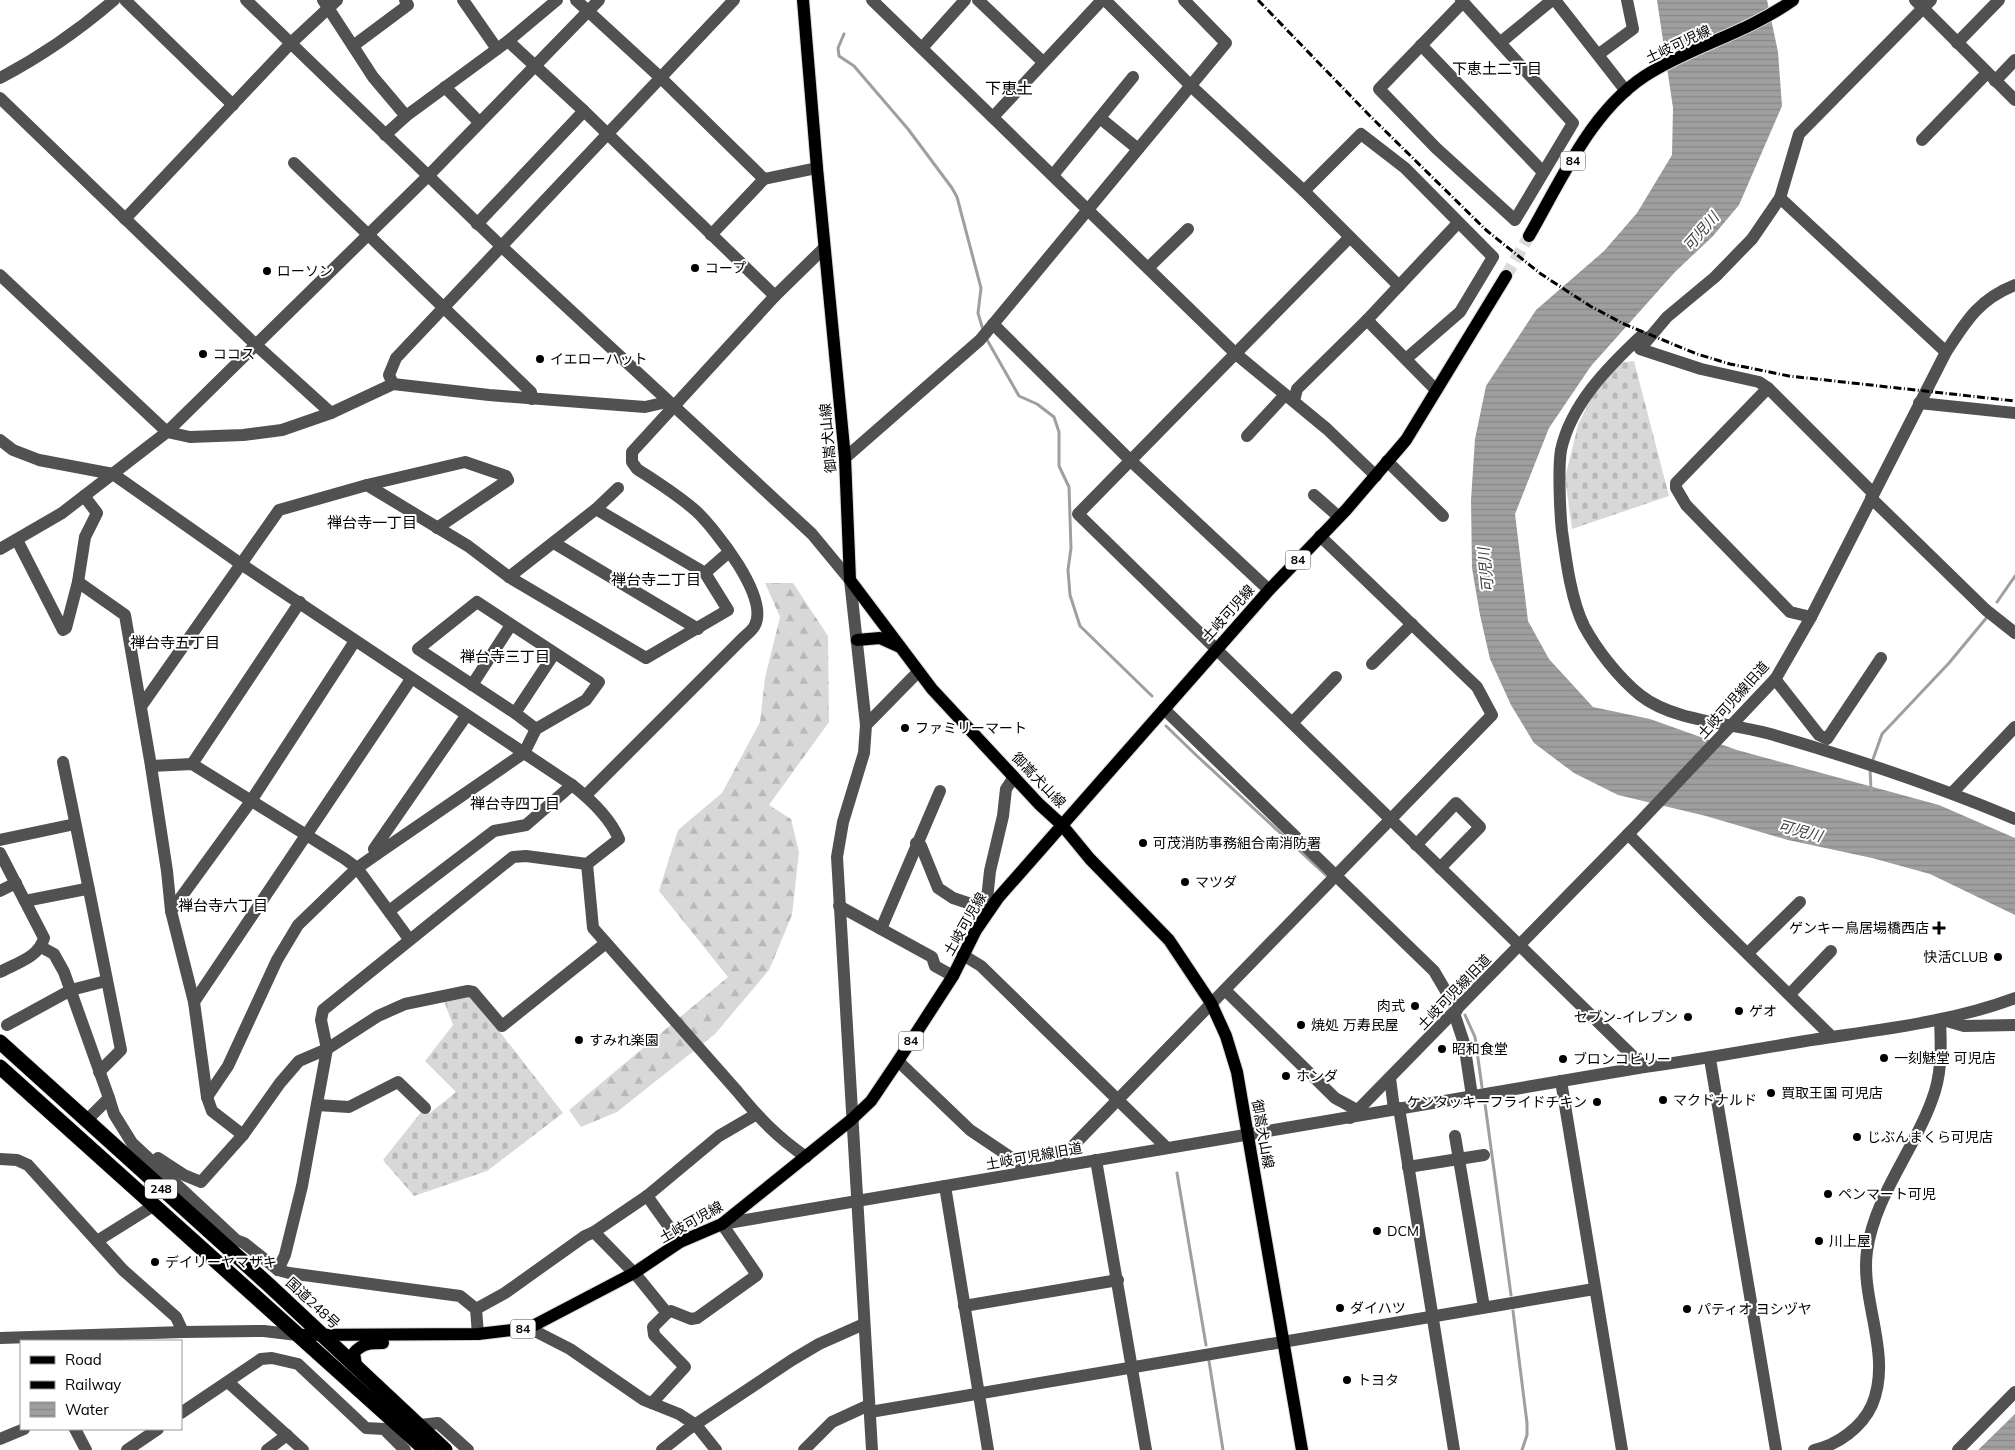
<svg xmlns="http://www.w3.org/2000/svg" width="2015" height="1450" font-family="Mulish,'Noto Sans JP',sans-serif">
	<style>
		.forest { fill: url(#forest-firs) }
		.cemetery { fill: url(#cemetery-stones) }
		.water { fill: url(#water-rules) }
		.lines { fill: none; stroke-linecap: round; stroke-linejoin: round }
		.stream { stroke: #9f9f9f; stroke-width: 3 }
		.major-tunnel { stroke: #d9d9d9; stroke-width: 12; stroke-dasharray: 12 6; stroke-linecap: butt }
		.major-casing { stroke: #dbdbdb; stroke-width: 14 }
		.highway-casing { stroke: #dbdbdb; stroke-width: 16 }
		.minor { stroke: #515151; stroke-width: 12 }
		.major { stroke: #000; stroke-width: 12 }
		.highway { stroke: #000; stroke-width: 15 }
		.rail { stroke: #000; stroke-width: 3; stroke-dasharray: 8 2.5 1 2.5; stroke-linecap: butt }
		.poi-dot { fill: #000; stroke: #fff; stroke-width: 2 }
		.labels { text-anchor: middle; stroke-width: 4; stroke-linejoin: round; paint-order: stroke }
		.shield { fill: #fff; stroke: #4c4c4c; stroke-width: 1 }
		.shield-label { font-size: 12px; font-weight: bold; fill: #000 }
		.street-label { font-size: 14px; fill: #000; stroke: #fff }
		.poi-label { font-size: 14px; fill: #000; stroke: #fff; text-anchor: start }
		.neighbourhood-label { font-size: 15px; fill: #000; stroke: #fff }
		.water-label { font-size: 15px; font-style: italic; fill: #404040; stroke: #fff }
		.quarter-label { font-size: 16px; fill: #000; stroke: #fff }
	</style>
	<defs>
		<pattern id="forest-firs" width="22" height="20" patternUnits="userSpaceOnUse" patternTransform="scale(1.25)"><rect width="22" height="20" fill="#d8d8d8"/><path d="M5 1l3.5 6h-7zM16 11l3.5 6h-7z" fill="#b8b8b8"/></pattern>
		<pattern id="cemetery-stones" width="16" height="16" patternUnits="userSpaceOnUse" patternTransform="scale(1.25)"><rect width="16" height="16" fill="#d8d8d8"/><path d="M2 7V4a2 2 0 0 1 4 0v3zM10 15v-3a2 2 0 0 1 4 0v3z" fill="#b8b8b8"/></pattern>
		<pattern id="water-rules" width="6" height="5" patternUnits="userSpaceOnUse" patternTransform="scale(1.25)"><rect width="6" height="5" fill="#9f9f9f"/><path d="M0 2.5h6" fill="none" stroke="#878787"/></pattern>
	</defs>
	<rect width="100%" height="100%" fill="#fff"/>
	<!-- forest -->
	<path class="forest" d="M 765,583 L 793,583 L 828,636 L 829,722 L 769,805 L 791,819 L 799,852 L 792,915 L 769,970 L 715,1034 L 617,1112 L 581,1127 L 569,1110 L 728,977 L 659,891 L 678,830 L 722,793 L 760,722 L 765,678 L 780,617 Z"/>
	<!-- cemetery -->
	<g class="cemetery">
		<path d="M 1634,361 L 1669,496 L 1572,529 L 1565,478 L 1578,425 L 1596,388 L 1618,363 Z"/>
		<path d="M 468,991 L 563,1113 L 487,1171 L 414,1196 L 383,1160 L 422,1111 L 430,1113 L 456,1092 L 425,1061 L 453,1025 L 442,996 Z"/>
	</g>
	<!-- water -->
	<g class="water">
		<path d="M 1657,0 L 1767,0 L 1778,52 L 1782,106 L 1739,205 L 1713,236 L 1675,272 L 1591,366 L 1549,428 L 1515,514 L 1528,621 L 1549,659 L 1593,707 L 1650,719 L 1737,750 L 1939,805 L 2015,838 L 2015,915 L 1930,874 L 1872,858 L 1788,840 L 1706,816 L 1618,795 L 1574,773 L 1534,743 L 1511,705 L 1490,659 L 1480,615 L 1472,568 L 1471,500 L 1475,439 L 1486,386 L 1536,310 L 1604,251 L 1637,213 L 1672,155 L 1673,108 Z"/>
		<path d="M 2015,1414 L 2015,1450 L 1978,1450 Z"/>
	</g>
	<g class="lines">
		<!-- stream -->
		<g class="stream">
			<path d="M 844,34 L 838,48 L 839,56 L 854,66 L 908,129 L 952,188 L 957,197 L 981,288 L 978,313 L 983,330"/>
			<path d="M 986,338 L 1019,396 L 1037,404 L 1054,417 L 1059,432 L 1059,466 L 1069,487 L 1071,548 L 1068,570 L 1070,595 L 1080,626 L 1152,696"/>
			<path d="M 1997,602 L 2015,576"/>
			<path d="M 1166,726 L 1196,755 L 1328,877"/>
			<path d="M 1872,762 L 1882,734 L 1949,663 L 1988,616"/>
			<path d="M 1870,768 L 1871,790"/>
			<path d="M 1465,1015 L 1475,1037 L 1482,1087"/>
			<path d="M 1485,1104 L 1511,1295"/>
			<path d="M 1177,1173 L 1206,1345"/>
			<path d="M 1513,1311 L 1527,1423 L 1527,1435 L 1522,1450"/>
			<path d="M 1209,1361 L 1223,1450"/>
		</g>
		<!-- major-tunnel -->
		<path class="major-tunnel" d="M 1506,276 L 1529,236"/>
		<defs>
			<g id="major">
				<path d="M 803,0 L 817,168 L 845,458 L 850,580 L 932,689 L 1039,804 L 1062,825 L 1090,859 L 1169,940 L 1211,1003 L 1226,1036 L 1237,1072 L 1302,1450"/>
				<path d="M 1529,236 C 1562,179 1593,105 1653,71 C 1699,44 1748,32 1793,0"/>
				<path d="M 857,640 L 880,638 L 900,647"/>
				<path d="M 297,1335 L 478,1334 L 529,1328 L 634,1273 L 680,1242 L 722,1224 L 851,1120 L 871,1101 L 898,1061 L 953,976 L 976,930 L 998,898 L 1269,590 L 1346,510 L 1406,440 L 1506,276"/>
				<path d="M 356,1365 L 354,1353 C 362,1343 371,1343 383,1343"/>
			</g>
			<g id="highway">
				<path d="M 0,1042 L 270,1286 L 445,1450"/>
				<path d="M 0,1067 L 426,1450"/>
			</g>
		</defs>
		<!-- major casing -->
		<use href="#major" class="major-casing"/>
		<!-- highway casing -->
		<use href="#highway" class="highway-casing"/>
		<!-- minor -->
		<g class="minor">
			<path d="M 125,0 L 233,105"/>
			<path d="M 246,0 L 501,246 L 812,534 L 850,580 L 866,725 L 864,753 L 843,822 L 837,857 L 872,1450"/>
			<path d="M 323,0 L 373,77 L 406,116"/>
			<path d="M 463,0 L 497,49"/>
			<path d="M 576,0 L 662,79 L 764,179 L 817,168"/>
			<path d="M 872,0 L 1236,354 L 1327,429 L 1376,476"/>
			<path d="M 978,0 L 1043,62"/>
			<path d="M 1105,0 L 1191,86 L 1304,191 L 1399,286"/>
			<path d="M 1461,0 L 1463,2 L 1573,123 L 1515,220 L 1436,148 L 1379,89 L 1463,2"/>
			<path d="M 1555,0 L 1626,91"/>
			<path d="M 1915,0 L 2015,100"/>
			<path d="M 1931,0 L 1799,134 L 1780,198 L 1946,352"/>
			<path d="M 508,41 L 584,111 L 775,296"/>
			<path d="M 1501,42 L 1552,0"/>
			<path d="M 1957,43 L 1999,0"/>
			<path d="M 1421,45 L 1543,172"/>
			<path d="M 353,46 L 408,5 L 405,0"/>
			<path d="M 922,48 L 965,0"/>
			<path d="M 1599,54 L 1633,29 L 1627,0"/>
			<path d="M 0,78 C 42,56 78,31 114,0"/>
			<path d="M 1995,81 L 2015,60"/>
			<path d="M 445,87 L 479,122"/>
			<path d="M 0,98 L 256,345 L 331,413"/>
			<path d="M 993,117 L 1102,0"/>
			<path d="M 1100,118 L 1138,149"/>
			<path d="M 385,135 L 406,116 L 508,41 L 557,0"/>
			<path d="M 1922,140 L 1987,73"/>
			<path d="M 294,163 L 531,392 L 532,399"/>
			<path d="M 1053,175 L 1133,77"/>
			<path d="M 1304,191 L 1361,134 L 1405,168 L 1493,257 L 1460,312 L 1407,358"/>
			<path d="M 125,219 L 291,43 L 337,0"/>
			<path d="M 477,224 L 584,111"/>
			<path d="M 711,235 L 764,179"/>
			<path d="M 1349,238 L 1078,514 L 1644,1067"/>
			<path d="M 1148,268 L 1188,229"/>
			<path d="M 0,275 L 167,432 L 190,437 L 243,435 L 282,430 L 331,413 L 393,384 L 489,395 L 645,407 L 667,402"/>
			<path d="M 1367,320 L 1436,390"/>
			<path d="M 993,324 L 1132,462 L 1269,590"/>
			<path d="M 1641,336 C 1608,367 1571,404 1561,450 C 1558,468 1560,513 1562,531 C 1566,560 1571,600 1584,626 C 1597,650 1618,677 1640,695 C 1674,722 1733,723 1774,735 C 1856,759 1937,786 2015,819"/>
			<path d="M 393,384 L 389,375 L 396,358 L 734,0"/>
			<path d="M 1768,388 L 1759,382 L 1701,369 L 1640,349 L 1667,317 L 1715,277 L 1752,239 L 1780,198"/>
			<path d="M 1294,401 L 1297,389 L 1367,320 L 1458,223"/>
			<path d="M 1919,403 L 2015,413"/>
			<path d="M 1247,436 L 1285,395"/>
			<path d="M 0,440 L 13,450 L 39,460 L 113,474 L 241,564 L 572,785 C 590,799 610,818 619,839 L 587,864 L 526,856 L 513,857 L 323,1010 L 321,1020 L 327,1049 L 302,1186 L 285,1255 L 278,1270"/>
			<path d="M 845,458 L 980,340 L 1226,43 L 1184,0"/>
			<path d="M 1387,461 L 1443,516"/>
			<path d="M 367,485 L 468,546 L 509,577 L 646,658 L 728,610 L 705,573 L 596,509"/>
			<path d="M 1314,495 L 1339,517"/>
			<path d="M 1871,498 L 1986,610 L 2015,633"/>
			<path d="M 17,540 L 63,630 L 66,628 L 78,582 L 85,537 L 97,513 L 84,496"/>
			<path d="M 554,543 L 698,629"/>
			<path d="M 0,549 L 62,513 L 167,432 L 428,176 L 599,0"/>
			<path d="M 705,573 L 729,552"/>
			<path d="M 509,577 L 596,509 L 618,488"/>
			<path d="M 78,582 L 125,615 L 151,766 L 167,871 L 171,911 L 194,1002 L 207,1097 L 212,1111 L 243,1135"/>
			<path d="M 1811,617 L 1790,612 L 1686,505 L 1676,488 L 1676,483 L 1768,388 L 1873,493"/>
			<path d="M 1372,664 L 1412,624"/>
			<path d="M 1775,679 L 1819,735 L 1827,739 L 1881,658"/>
			<path d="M 472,685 L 511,625"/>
			<path d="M 142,705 L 279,510 L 367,485 L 465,462 L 506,476 L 508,480 L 437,528"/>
			<path d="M 1164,709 L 1434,971 L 1457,1010"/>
			<path d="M 515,713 L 554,654"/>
			<path d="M 466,716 L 374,849 L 377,854 L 524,753 L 536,729 L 586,700 L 599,682 L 477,602 L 418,649 L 515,713 L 536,729"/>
			<path d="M 1293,722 L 1336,677"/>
			<path d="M 866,725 L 918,672"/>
			<path d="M 63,762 L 89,890"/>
			<path d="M 192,764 L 300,602"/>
			<path d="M 151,766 L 192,764 L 345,859 L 357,868 L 409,939"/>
			<path d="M 1952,793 L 2015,727"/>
			<path d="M 586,795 L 742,639 C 746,635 753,630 755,625 C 769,597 716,530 696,511 C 678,495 657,482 637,469 L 632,462 L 632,452 L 775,296 L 824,248"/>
			<path d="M 1628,834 L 1709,916 L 1832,1037"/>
			<path d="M 0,840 L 75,824"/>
			<path d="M 916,843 L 921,846 L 938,888 L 953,898 L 989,910 L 987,899 L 990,871 L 1003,816 L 1006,789 L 1014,777"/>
			<path d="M 1416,845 L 1456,803 L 1480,827 L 1440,868"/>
			<path d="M 0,853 L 44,938 C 39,957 17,963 0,972"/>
			<path d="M 587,864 L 593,928 L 737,1091 C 759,1118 777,1137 806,1157"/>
			<path d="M 0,891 L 16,883"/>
			<path d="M 25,901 L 86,889 L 89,890 L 121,1050 L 99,1072"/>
			<path d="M 839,906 L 932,957 L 935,966 L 953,976"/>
			<path d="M 171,911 L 251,801 L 355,641"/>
			<path d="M 389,911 L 494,831 L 526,825 L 572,785"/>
			<path d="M 881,929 L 940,791"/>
			<path d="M 41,947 L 54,954 L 64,972 L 109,1098 L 86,1121"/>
			<path d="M 1748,953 L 1800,902"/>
			<path d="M 963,955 L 981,966 L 1167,1148"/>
			<path d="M 1225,990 L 1335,1098 L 1357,1110"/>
			<path d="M 1790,994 L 1831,951"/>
			<path d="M 194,1002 L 411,679"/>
			<path d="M 1454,1013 L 1464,1043 L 1472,1096"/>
			<path d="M 1943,1020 L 1964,1026 L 2015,1025"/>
			<path d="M 7,1025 L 71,990 L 106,981"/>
			<path d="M 1710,1059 L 1776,1450"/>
			<path d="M 898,1061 L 970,1130 L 1031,1171"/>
			<path d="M 1390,1078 L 1394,1109"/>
			<path d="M 1561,1081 L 1622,1450"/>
			<path d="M 207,1097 L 228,1066 L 277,960 L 298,925 L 357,868 L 377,854"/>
			<path d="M 109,1098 L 114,1114 L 132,1143 L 236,1240 L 244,1243 L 278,1270 L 289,1273 L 460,1296 L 476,1309 L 478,1334"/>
			<path d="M 317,1105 L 349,1107 L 398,1082 L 425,1108"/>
			<path d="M 1399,1108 L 1454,1450"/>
			<path d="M 1350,1118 L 1635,827 L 1776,678 L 1811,617 L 1946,352 C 1966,321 1979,299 2015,285"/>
			<path d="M 1455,1136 L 1484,1307"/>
			<path d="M 0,1159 L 17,1160 L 28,1165 L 123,1270 L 176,1317 L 183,1332"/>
			<path d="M 1096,1160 L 1146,1450"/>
			<path d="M 153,1164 L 158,1158 L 184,1175 L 201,1182 L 243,1135 L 280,1083 L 299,1061 L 327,1049 L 378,1016 L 405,1004 L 468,991 L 473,992 L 502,1026 L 606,943"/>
			<path d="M 1059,1166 L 1065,1154 L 1492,715 L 1477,687 L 1320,536"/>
			<path d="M 1408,1167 L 1484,1155"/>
			<path d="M 945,1186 L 988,1450"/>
			<path d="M 647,1196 L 680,1242"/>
			<path d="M 594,1232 L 637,1276 L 667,1313 L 653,1327 L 654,1335 L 685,1367 L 652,1403"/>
			<path d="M 97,1241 L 153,1206"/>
			<path d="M 964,1306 L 1118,1280"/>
			<path d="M 476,1309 L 505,1293 L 585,1236 L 594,1232 L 647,1196 L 719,1136 L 755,1115"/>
			<path d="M 667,1313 L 671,1311 L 691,1319 L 697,1318 L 757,1275 L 722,1224 L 1644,1067 C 1707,1059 1769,1046 1832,1037 C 1894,1028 1956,1020 2015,998"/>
			<path d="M 529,1328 L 570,1349 L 644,1400 L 679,1414 L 696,1425 L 716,1450"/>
			<path d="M 0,1338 L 183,1332 L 264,1331 L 297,1335"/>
			<path d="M 228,1382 L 303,1450"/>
			<path d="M 870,1412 L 1594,1289"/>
			<path d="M 181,1413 L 261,1359 L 272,1358 L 298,1364 L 366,1428 L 384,1429 L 405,1450"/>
			<path d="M 420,1425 L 438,1423 L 468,1450"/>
			<path d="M 75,1429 L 86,1450"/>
			<path d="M 0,1439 L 24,1429"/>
			<path d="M 127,1450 L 158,1429"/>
			<path d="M 267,1450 L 287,1435"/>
			<path d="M 662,1450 L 687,1430 L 792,1360 L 819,1344 L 864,1324"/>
			<path d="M 804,1450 L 832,1422 L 869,1405"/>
			<path d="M 1814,1450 C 1838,1445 1862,1427 1872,1405 C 1893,1355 1860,1301 1867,1251 C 1875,1193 1918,1146 1935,1091 C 1942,1068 1941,1043 1940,1020"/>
			<path d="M 1958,1450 L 2015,1392"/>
		</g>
		<!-- major -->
		<use href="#major" class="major"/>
		<!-- highway -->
		<use href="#highway" class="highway"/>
		<!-- rail -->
		<path class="rail" d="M 1258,0 L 1369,115 L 1486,230 L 1541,274 L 1590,306 L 1624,324 L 1697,354 L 1730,364 L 1789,376 L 2015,401"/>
	</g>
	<!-- markers -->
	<g class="poi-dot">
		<circle cx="695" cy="268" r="5"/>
		<circle cx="267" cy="271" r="5"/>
		<circle cx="203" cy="354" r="5"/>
		<circle cx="540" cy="359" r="5"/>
		<circle cx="905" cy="728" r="5"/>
		<circle cx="1143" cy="843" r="5"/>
		<circle cx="1185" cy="882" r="5"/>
		<path d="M1936.5 920.5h5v5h5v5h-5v5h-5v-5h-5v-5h5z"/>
		<circle cx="1998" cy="957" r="5"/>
		<circle cx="1415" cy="1006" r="5"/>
		<circle cx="1739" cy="1011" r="5"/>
		<circle cx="1688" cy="1017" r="5"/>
		<circle cx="1301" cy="1025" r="5"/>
		<circle cx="579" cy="1040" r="5"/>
		<circle cx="1442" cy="1049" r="5"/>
		<circle cx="1884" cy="1058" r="5"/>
		<circle cx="1563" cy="1059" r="5"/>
		<circle cx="1286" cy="1076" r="5"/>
		<circle cx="1771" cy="1093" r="5"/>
		<circle cx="1663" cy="1100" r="5"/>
		<circle cx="1597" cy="1102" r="5"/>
		<circle cx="1857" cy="1137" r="5"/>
		<circle cx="1828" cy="1194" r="5"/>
		<circle cx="1377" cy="1231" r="5"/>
		<circle cx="1819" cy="1241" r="5"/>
		<circle cx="155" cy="1262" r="5"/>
		<circle cx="1340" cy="1308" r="5"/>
		<circle cx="1687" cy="1309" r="5"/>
		<circle cx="1347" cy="1380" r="5"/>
	</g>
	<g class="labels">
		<!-- shield labels -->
		<g class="shield">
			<rect x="1560.5" y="151.5" width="25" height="19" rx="4"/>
			<rect x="1285.5" y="550.5" width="25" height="19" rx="4"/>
			<rect x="898.5" y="1031.5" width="25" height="19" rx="4"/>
			<rect x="145" y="1179.5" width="32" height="19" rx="4"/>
			<rect x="510.5" y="1319.5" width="25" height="19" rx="4"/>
		</g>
		<g class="shield-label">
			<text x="1573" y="165">84</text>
			<text x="1298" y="564">84</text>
			<text x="911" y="1045">84</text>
			<text x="161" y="1193">248</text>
			<text x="523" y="1333">84</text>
		</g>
		<!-- street labels -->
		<g class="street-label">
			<text transform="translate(1678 44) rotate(-25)" y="5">土岐可児線</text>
			<text transform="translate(828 438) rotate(-95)" y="5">御嵩犬山線</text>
			<text transform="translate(1228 613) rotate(-48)" y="5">土岐可児線</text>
			<text transform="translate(1733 700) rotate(-48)" y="5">土岐可児線旧道</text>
			<text transform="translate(1039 780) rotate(46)" y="5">御嵩犬山線</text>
			<text transform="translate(965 924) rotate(-60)" y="5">土岐可児線</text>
			<text transform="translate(1454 992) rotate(-46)" y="5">土岐可児線旧道</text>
			<text transform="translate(1263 1134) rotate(80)" y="5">御嵩犬山線</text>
			<text transform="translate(1034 1156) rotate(-10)" y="5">土岐可児線旧道</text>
			<text transform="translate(691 1222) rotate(-29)" y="5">土岐可児線</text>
			<text transform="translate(313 1303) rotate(43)" y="5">国道248号</text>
		</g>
		<!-- poi labels -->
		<g class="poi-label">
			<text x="705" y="273">コープ</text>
			<text x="277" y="276">ローソン</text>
			<text x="213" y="359">ココス</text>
			<text x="550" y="364">イエローハット</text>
			<text x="915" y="733">ファミリーマート</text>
			<text x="1153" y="848">可茂消防事務組合南消防署</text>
			<text x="1195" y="887">マツダ</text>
			<text x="1929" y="933" text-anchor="end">ゲンキー鳥居場橋西店</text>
			<text x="1988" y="962" text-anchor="end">快活CLUB</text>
			<text x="1405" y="1011" text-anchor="end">肉式</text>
			<text x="1749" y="1016">ゲオ</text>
			<text x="1678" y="1022" text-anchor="end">セブン-イレブン</text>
			<text x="1311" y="1030">焼処 万寿民屋</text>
			<text x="589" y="1045">すみれ楽園</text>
			<text x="1452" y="1054">昭和食堂</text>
			<text x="1894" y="1063">一刻魅堂 可児店</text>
			<text x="1573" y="1064">ブロンコビリー</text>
			<text x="1296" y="1081">ホンダ</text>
			<text x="1781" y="1098">買取王国 可児店</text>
			<text x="1673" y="1105">マクドナルド</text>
			<text x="1587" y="1107" text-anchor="end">ケンタッキーフライドチキン</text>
			<text x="1867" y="1142">じぶんまくら可児店</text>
			<text x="1838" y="1199">ペンマート可児</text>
			<text x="1387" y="1236">DCM</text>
			<text x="1829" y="1246">川上屋</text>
			<text x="165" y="1267">デイリーヤマザキ</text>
			<text x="1350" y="1313">ダイハツ</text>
			<text x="1697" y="1314">パティオ ヨシヅヤ</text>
			<text x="1357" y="1385">トヨタ</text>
		</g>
		<!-- neighbourhood labels -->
		<g class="neighbourhood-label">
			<text x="1497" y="74">下恵土二丁目</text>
			<text x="372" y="528">禅台寺一丁目</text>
			<text x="656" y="585">禅台寺二丁目</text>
			<text x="175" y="648">禅台寺五丁目</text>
			<text x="505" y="662">禅台寺三丁目</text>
			<text x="515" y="809">禅台寺四丁目</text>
			<text x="223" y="911">禅台寺六丁目</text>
		</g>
		<!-- water labels -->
		<g class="water-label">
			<text transform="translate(1701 232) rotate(-49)" y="5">可児川</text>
			<text transform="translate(1486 570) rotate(-96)" y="5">可児川</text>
			<text transform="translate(1800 831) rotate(15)" y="5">可児川</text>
		</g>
		<!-- quarter labels -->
		<g class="quarter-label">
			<text x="1009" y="94">下恵土</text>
		</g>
	</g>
	<!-- legend -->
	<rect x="20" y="1340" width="162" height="90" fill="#ffffff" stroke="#999999"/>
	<rect x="30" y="1356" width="25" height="8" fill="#000000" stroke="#999999"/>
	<text x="65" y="1365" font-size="15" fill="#000000">Road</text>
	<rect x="30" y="1381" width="25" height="8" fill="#000000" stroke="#999999"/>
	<text x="65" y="1390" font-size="15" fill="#000000">Railway</text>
	<rect x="30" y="1402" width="25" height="15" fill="url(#water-rules)" stroke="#999999"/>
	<text x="65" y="1415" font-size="15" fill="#000000">Water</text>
</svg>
